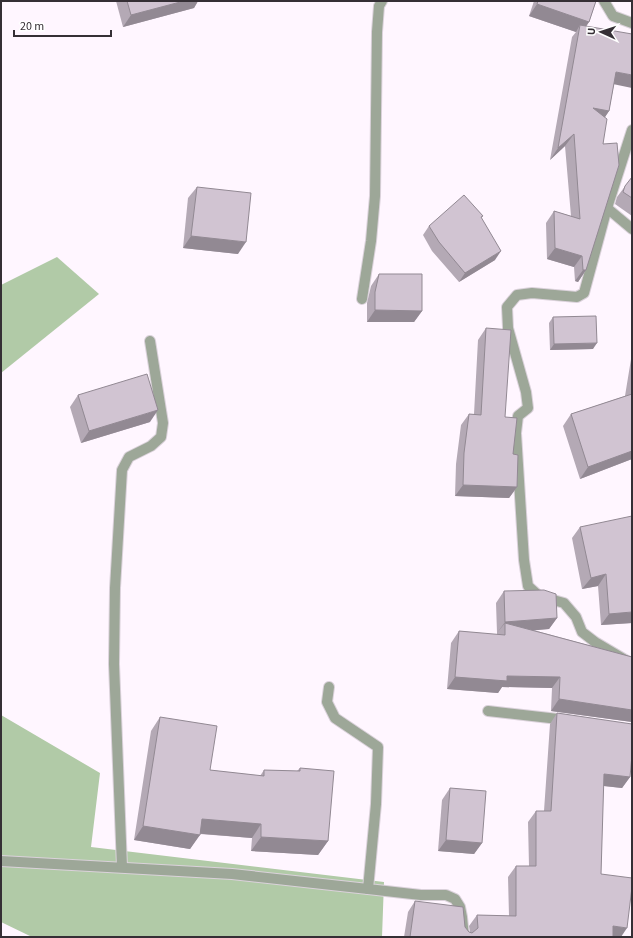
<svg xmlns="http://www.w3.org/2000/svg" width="633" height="938" font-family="'Source Sans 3',sans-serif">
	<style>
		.forest { fill: #b1caa7 }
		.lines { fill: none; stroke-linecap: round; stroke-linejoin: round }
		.minor-casing { stroke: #dbd2db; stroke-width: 12 }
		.minor { stroke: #9da798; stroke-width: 10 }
		.wall { fill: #b4a9b5 }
		.shaded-wall { fill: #928993 }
		.building { fill: #d1c4d2; stroke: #928993 }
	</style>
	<rect width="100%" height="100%" fill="#fff6ff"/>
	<!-- forest -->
	<g class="forest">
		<path d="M 57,257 L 99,294 L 1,373 L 1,285 Z"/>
		<path d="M 1,715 L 100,773 L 91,847 L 384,882 L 382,937 L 32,937 L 1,922 Z"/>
	</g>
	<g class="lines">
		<defs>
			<g id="minor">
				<path d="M 604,1 L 613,16 L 632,23"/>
				<path d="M 632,130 L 607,208 L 584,293 L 577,297 L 532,293 L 517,295 L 507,307 L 508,328 L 526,392 L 528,408 L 518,416 L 516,433 L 524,560 L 528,586 L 539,596 L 564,603 L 576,617 L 582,632 L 595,642 L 632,664"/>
				<path d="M 607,208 L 632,229"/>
				<path d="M 362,299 L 371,241 L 375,196 L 377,32 L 379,6 L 382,1"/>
				<path d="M 329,687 L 327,702 L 335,718 L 378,747 L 376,804 L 368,889 L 421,895 L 446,895 L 455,899 L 460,907 L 462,917 L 464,937"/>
				<path d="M 488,711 L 567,720"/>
				<path d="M 1,861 L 232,874 L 368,889"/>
				<path d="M 122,867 L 114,664 L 115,588 L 122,470 L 129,457 L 151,446 L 161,437 L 163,423 L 150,341"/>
			</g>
		</defs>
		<!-- minor casing -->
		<use href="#minor" class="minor-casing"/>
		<!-- minor -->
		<use href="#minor" class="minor"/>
	</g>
	<!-- wall -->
	<g class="wall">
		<path d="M 116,1 L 198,1 L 194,8 L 123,27 Z"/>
		<path d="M 534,1 L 596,1 L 589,22 L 586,26 L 614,84 L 609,111 L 605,117 L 603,144 L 586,270 L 578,282 L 575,281 L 574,267 L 547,259 L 546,223 L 554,211 L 571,216 L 565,146 L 550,160 L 572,37 L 576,32 L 529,16 Z"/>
		<path d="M 632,177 L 632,216 L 615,204 L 617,197 Z"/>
		<path d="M 197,187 L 238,254 L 183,248 L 188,198 Z"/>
		<path d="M 483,216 L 481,218 L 495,260 L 459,282 L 432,251 L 423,235 L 429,226 Z"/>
		<path d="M 379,274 L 422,311 L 414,322 L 367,322 L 367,303 L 371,286 Z"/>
		<path d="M 553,317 L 593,349 L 550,350 L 549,323 Z"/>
		<path d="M 486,328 L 513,454 L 517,487 L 509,498 L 455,496 L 456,464 L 461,425 L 469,414 L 474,414 L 478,340 Z"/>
		<path d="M 632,353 L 632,459 L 580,479 L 563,426 L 571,414 L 625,396 Z"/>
		<path d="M 78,395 L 150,422 L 81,443 L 70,407 Z"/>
		<path d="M 580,527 L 632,623 L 601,625 L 598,586 L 582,589 L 572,538 Z"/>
		<path d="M 504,591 L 557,618 L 549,629 L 533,630 L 632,657 L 632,722 L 551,711 L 552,688 L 502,687 L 498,693 L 447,689 L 451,643 L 459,631 L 497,635 L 497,633 L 496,603 Z"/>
		<path d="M 557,713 L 630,777 L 622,788 L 603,786 L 601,874 L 621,937 L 404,937 L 408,912 L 415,901 L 465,927 L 469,932 L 470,932 L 469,926 L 477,915 L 509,916 L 508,877 L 516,866 L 529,866 L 528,822 L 536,811 L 544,811 L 550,724 Z"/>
		<path d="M 160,717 L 210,770 L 260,776 L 264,770 L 297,771 L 300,768 L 328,841 L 318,855 L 251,851 L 252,838 L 200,834 L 190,849 L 134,840 L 151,731 Z"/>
		<path d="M 450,788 L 482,843 L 474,854 L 438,851 L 442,800 Z"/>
	</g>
	<!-- shaded-wall -->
	<g class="shaded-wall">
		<path d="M 184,1 L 198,1 L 194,8 L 123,27 L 131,15 Z"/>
		<path d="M 537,4 L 589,22 L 581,34 L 580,25 L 576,32 L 529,16 Z"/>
		<path d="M 616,72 L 632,75 L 632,88 L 608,83 Z"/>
		<path d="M 593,108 L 609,111 L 601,123 Z"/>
		<path d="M 574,134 L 565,146 L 550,160 L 558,148 Z"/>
		<path d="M 191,236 L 246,242 L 238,254 L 183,248 Z"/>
		<path d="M 555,248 L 582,256 L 574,267 L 547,259 Z"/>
		<path d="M 501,251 L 495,260 L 459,282 L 465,273 Z"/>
		<path d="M 583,270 L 586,270 L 578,282 L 575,281 Z"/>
		<path d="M 375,310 L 422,311 L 414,322 L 367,322 Z"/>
		<path d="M 597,343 L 593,349 L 550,350 L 554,344 Z"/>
		<path d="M 158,410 L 150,422 L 81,443 L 89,431 Z"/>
		<path d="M 632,451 L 632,459 L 580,479 L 588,467 Z"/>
		<path d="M 463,485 L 517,487 L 509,498 L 455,496 Z"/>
		<path d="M 606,574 L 598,586 L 582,589 L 591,578 Z"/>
		<path d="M 632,612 L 632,623 L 601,625 L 609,614 Z"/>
		<path d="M 557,618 L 549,629 L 505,633 L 505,623 L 497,633 L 505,622 Z"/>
		<path d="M 507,676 L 560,677 L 552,688 L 502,687 L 498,693 L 447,689 L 455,677 Z"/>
		<path d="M 559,699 L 632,710 L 632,722 L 551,711 Z"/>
		<path d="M 604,774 L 630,777 L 622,788 L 596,785 Z"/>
		<path d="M 202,819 L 261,824 L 252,838 L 192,833 Z"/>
		<path d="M 143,826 L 200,835 L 190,849 L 134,840 Z"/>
		<path d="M 261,837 L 328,841 L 318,855 L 251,851 Z"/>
		<path d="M 446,840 L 482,843 L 474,854 L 438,851 Z"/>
		<path d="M 613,926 L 627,928 L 621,937 L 606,937 Z"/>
	</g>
	<!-- building -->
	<g class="building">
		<path d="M 127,1 L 184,1 L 131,15 Z"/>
		<path d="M 538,1 L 596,1 L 589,22 L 537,4 Z"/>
		<path d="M 580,25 L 632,34 L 632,75 L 616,72 L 609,111 L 593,108 L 607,119 L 603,144 L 617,143 L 619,165 L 586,270 L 583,270 L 582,256 L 555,248 L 554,211 L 580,219 L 574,134 L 558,148 Z"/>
		<path d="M 632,177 L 632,198 L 623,192 L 625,186 Z"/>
		<path d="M 197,187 L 251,193 L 246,242 L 191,236 Z"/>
		<path d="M 464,195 L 483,216 L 481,217 L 501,251 L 465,273 L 439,242 L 429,226 Z"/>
		<path d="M 379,274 L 422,274 L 422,311 L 375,310 L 375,292 Z"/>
		<path d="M 596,316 L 597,343 L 554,344 L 553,317 Z"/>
		<path d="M 486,328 L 511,330 L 505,417 L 517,418 L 513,454 L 518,455 L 517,487 L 463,485 L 464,453 L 469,414 L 481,415 Z"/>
		<path d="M 147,374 L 158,410 L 89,431 L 78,395 Z"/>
		<path d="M 632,394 L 632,451 L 588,467 L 571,414 Z"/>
		<path d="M 632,516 L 632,612 L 609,614 L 606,574 L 591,578 L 580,527 Z"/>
		<path d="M 544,590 L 556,594 L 557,618 L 505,622 L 504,591 Z"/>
		<path d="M 505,623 L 632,657 L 632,710 L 559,699 L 560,677 L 507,676 L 507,681 L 455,677 L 459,631 L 505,635 Z"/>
		<path d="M 557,713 L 632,724 L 632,755 L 630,777 L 604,774 L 601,874 L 632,878 L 632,887 L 627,928 L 613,926 L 613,937 L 410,937 L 415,901 L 463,907 L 465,927 L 469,932 L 472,933 L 478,928 L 477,915 L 516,916 L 516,866 L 536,866 L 536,811 L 551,811 Z"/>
		<path d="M 160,717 L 217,726 L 210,770 L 264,776 L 264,770 L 300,771 L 300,768 L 334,771 L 328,841 L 261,837 L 261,824 L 202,819 L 200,835 L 143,826 Z"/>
		<path d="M 450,788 L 486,791 L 482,843 L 446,840 Z"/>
	</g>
	<!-- border -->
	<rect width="633" height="938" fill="none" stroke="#352f35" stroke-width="4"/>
	<!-- north arrow -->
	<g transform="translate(601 32) rotate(273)" stroke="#ffffff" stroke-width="3" paint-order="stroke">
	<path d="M0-3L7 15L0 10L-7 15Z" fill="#352f35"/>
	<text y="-6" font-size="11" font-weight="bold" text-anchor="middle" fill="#352f35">U</text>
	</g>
	<!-- scale -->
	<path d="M14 30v6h97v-6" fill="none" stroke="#352f35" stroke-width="2"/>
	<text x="20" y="30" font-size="12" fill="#352f35" stroke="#ffffff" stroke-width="3" paint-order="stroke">20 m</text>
</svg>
